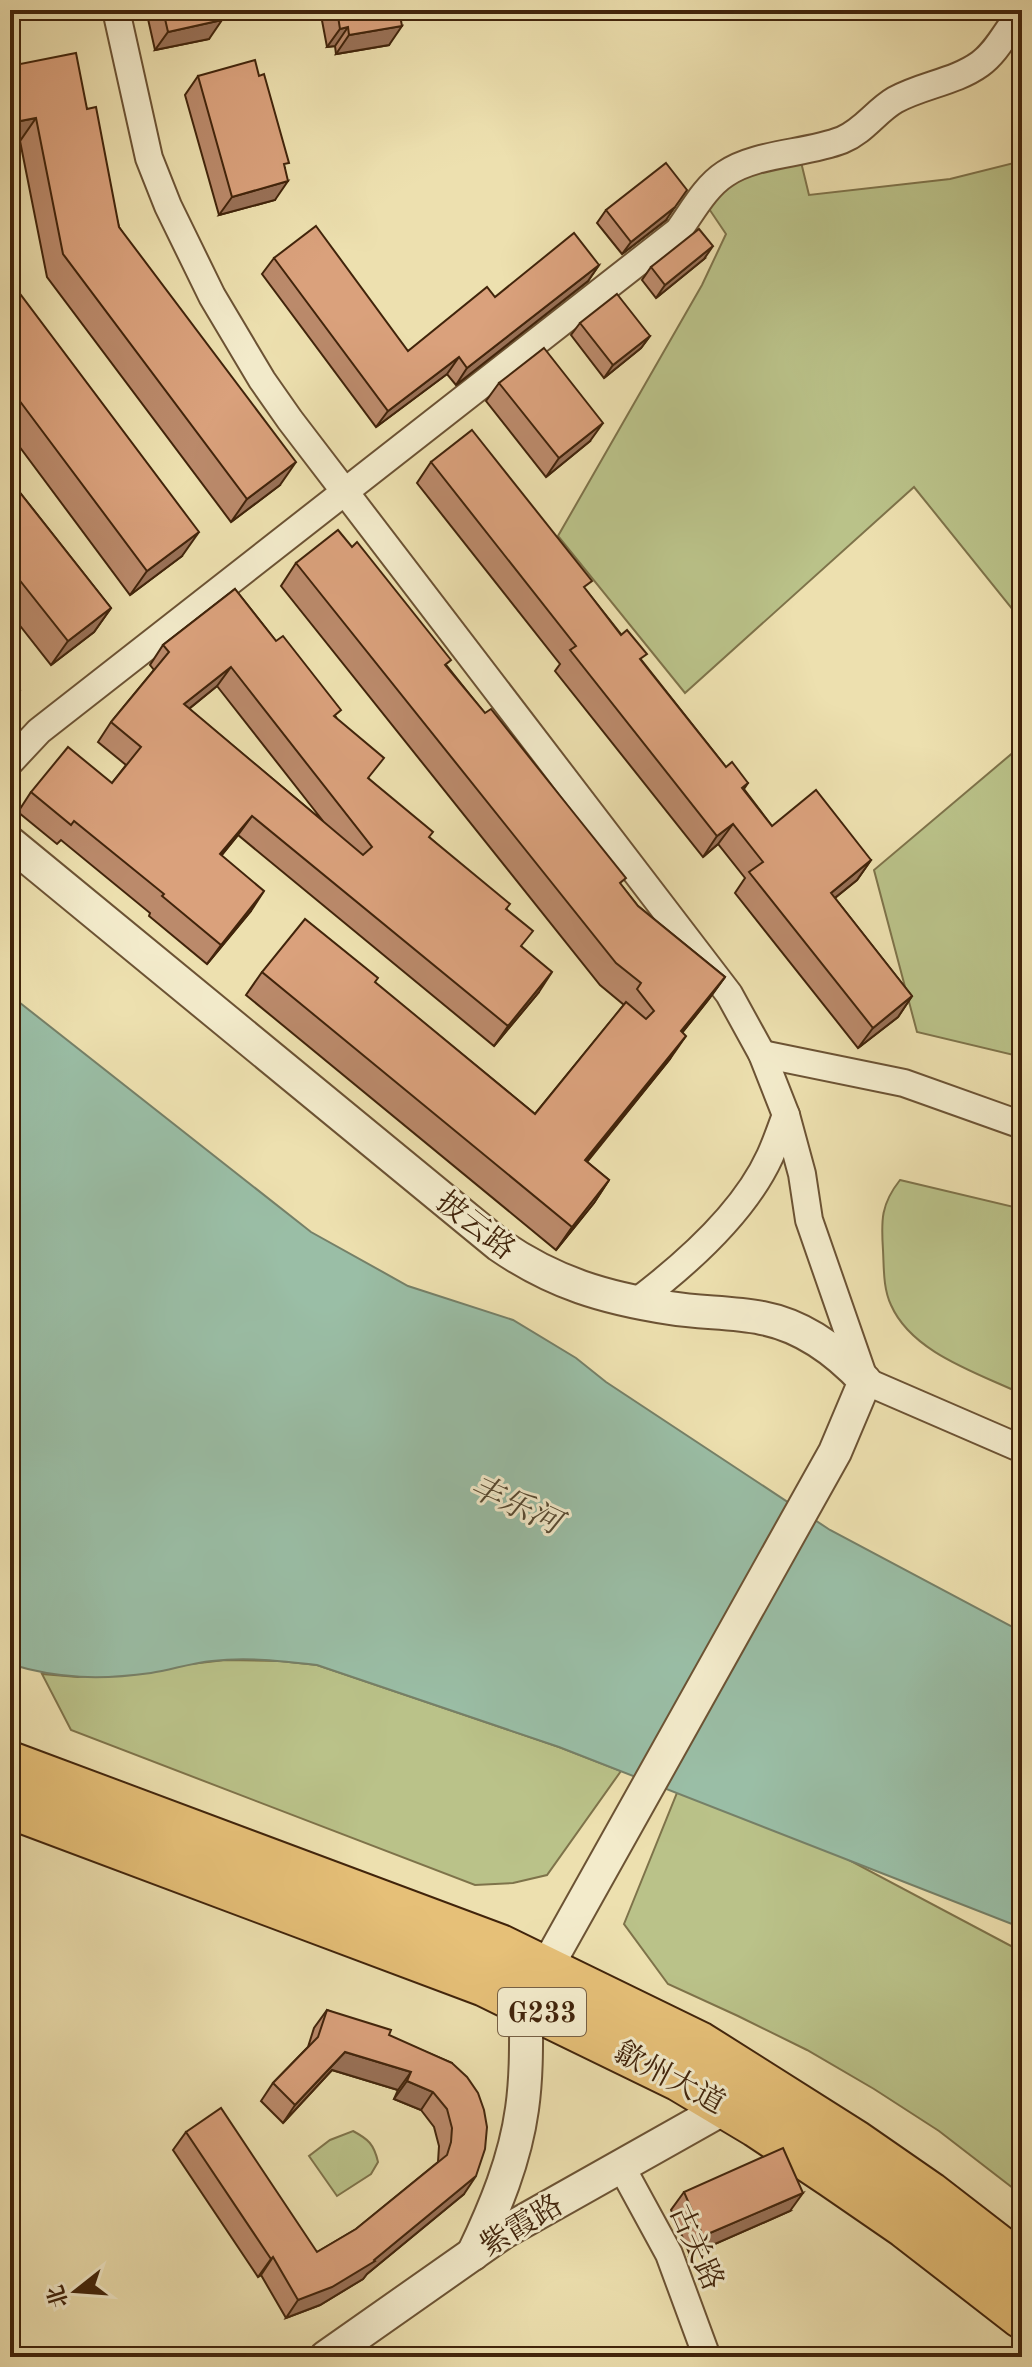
<svg xmlns="http://www.w3.org/2000/svg" width="1032" height="2367" font-family="'Old Standard TT','Noto Serif SC',serif">
	<style>
		.green { fill: #bac289; stroke: #7e734a; stroke-width: 2 }
		.water { fill: #9abea6; stroke: #768068; stroke-width: 2 }
		.lines { fill: none; stroke-linecap: round; stroke-linejoin: round }
		.minor-casing { stroke: #6c5334; stroke-width: 30 }
		.tertiary-casing { stroke: #6c5334; stroke-width: 36 }
		.trunk-casing { stroke: #41240b; stroke-width: 48 }
		.minor { stroke: #f3ebcb; stroke-width: 26 }
		.tertiary { stroke: #f3ebcb; stroke-width: 32 }
		.trunk { stroke: #e6c078; stroke-width: 44 }
		.wall { fill: #bb8a6b; stroke: #41240b; stroke-width: 2; fill-rule: evenodd }
		.shaded-wall { fill: #997157; stroke: #41240b; stroke-width: 2 }
		.building { fill: #daa17c; stroke: #41240b; stroke-width: 2; fill-rule: evenodd }
		.labels { text-anchor: middle; stroke-width: 6; stroke-linejoin: round; paint-order: stroke }
		.shield { fill: #f3ebcb; stroke: #766045; stroke-width: 2 }
		.shield-label { font-size: 28px; font-weight: bold; fill: #41240b }
		.street-label { font-size: 30px; fill: #41240b; stroke: #f3ebcb }
		.water-label { font-size: 32px; font-style: italic; fill: #574a32; stroke: #f3ebcb }
	</style>
	<rect width="100%" height="100%" fill="#ede0af"/>
	<filter id="stains"><feTurbulence type="fractalNoise" baseFrequency=".0025" numOctaves="4"/><feColorMatrix values="0 0 0 0 .2 0 0 0 0 .09 0 0 0 0 .02 0 0 0 .5 -.17"/></filter>
	<radialGradient id="worn" r=".72"><stop offset=".6" stop-color="#630" stop-opacity="0"/><stop offset="1" stop-color="#630" stop-opacity=".3"/></radialGradient>
	<!-- green -->
	<g class="green">
		<path d="M 1022,161 L 1022,621 L 914,487 L 685,693 L 558,536 L 702,285 L 726,234 L 695,188 L 801,162 L 809,195 L 950,179 Z"/>
		<path d="M 1022,745 L 1022,1057 L 917,1032 L 874,870 Z"/>
		<path d="M 900,1180 L 1022,1209 L 1022,1394 C 978,1373 912,1353 891,1305 C 883,1288 884,1268 883,1250 C 881,1220 881,1204 900,1180 Z"/>
		<path d="M 225,1660 L 280,1661 L 317,1665 L 559,1747 L 621,1771 L 547,1875 L 513,1883 L 475,1885 L 71,1730 L 42,1674 L 78,1677 Z"/>
		<path d="M 685,1773 L 1011,1946 L 1022,1949 L 1022,2195 L 939,2131 L 874,2089 L 807,2050 L 738,2016 L 668,1984 L 624,1924 Z"/>
		<path d="M 353,2131 C 368,2139 374,2144 378,2162 L 371,2174 L 337,2196 L 309,2156 L 330,2140 Z"/>
	</g>
	<!-- water -->
	<path class="water" d="M 10,995 L 311,1232 L 408,1286 L 513,1320 L 576,1358 L 606,1382 L 830,1530 L 1022,1632 L 1022,1928 L 559,1747 L 317,1665 C 282,1661 247,1657 212,1661 C 191,1663 171,1670 151,1673 C 101,1680 58,1679 10,1664 Z"/>
	<g class="lines">
		<defs>
			<g id="minor">
				<path d="M 116,10 L 149,158 L 168,206 L 212,296 L 262,380 L 290,420 L 729,994 L 762,1054 L 786,1115 L 802,1174 L 809,1220 L 865,1381 L 1022,1449"/>
				<path d="M 10,762 L 39,731 L 678,231 C 692,212 705,187 725,174 C 755,153 806,154 842,140 C 864,131 876,111 895,100 C 922,85 955,82 980,64 C 998,51 1007,29 1022,12"/>
				<path d="M 762,1054 L 904,1083 L 1022,1125"/>
				<path d="M 636,1302 C 685,1265 744,1213 770,1156 C 776,1143 781,1128 786,1115"/>
				<path d="M 621,2166 L 669,2254 L 707,2357"/>
			</g>
			<g id="tertiary">
				<path d="M 10,843 L 499,1245 C 554,1283 605,1298 670,1308 C 700,1313 733,1312 762,1318 C 804,1326 837,1351 865,1381 L 835,1452 L 526,2004 C 526,2039 527,2074 522,2109 C 515,2160 495,2208 473,2254"/>
				<path d="M 326,2357 L 504,2232 L 726,2107"/>
			</g>
			<g id="trunk">
				<path d="M 10,1764 L 500,1947 L 699,2044 L 854,2142 L 929,2194 L 1022,2266"/>
				<path d="M 10,1806 L 485,1984 L 680,2079 L 757,2125 L 832,2175 L 906,2226 L 1022,2316"/>
			</g>
		</defs>
		<!-- minor casing -->
		<use href="#minor" class="minor-casing"/>
		<!-- tertiary casing -->
		<use href="#tertiary" class="tertiary-casing"/>
		<!-- trunk casing -->
		<use href="#trunk" class="trunk-casing"/>
		<!-- minor -->
		<use href="#minor" class="minor"/>
		<!-- tertiary -->
		<use href="#tertiary" class="tertiary"/>
		<!-- trunk -->
		<use href="#trunk" class="trunk"/>
	</g>
	<!-- wall -->
	<g class="wall">
		<path d="M 146,10 L 220,10 L 209,39 L 155,50 Z"/>
		<path d="M 320,10 L 403,10 L 400,14 L 389,45 L 336,54 L 335,46 L 327,47 Z"/>
		<path d="M 10,66 L 87,109 L 119,227 L 280,485 L 231,522 L 47,277 L 20,141 Z"/>
		<path d="M 198,76 L 285,168 L 275,200 L 219,215 L 185,95 Z"/>
		<path d="M 606,210 L 666,220 L 622,254 L 597,223 Z"/>
		<path d="M 274,258 L 408,351 L 495,297 L 599,265 L 588,281 L 456,385 L 447,374 L 376,427 L 262,274 Z"/>
		<path d="M 704,259 L 656,298 L 642,280 L 651,267 Z"/>
		<path d="M 10,273 L 12,283 L 182,556 L 130,595 L 10,434 Z"/>
		<path d="M 580,323 L 650,336 L 641,348 L 604,378 L 571,335 Z"/>
		<path d="M 499,383 L 590,441 L 546,477 L 486,401 Z"/>
		<path d="M 431,462 L 586,590 L 726,767 L 748,783 L 744,789 L 772,826 L 871,860 L 857,880 L 835,898 L 912,996 L 898,1017 L 858,1048 L 735,893 L 745,878 L 718,844 L 703,857 L 555,671 L 560,664 L 417,483 Z"/>
		<path d="M 10,480 L 111,608 L 94,632 L 51,665 L 10,613 Z"/>
		<path d="M 296,563 L 447,666 L 638,906 L 725,977 L 709,999 L 682,1033 L 670,1059 L 587,1162 L 609,1180 L 594,1203 L 556,1250 L 246,995 L 262,972 L 375,983 L 535,1114 L 624,1005 L 600,985 L 281,586 Z"/>
		<path d="M 235,589 L 336,717 L 369,779 L 429,837 L 507,909 L 539,992 L 494,1046 L 238,835 L 221,856 L 251,911 L 207,964 L 149,916 L 150,913 L 61,840 L 57,844 L 18,812 L 31,792 L 112,783 L 126,765 L 98,742 L 111,722 L 154,670 L 150,665 L 163,645 ZM 217,686 L 323,821 L 189,709 Z"/>
		<path d="M 327,2010 L 452,2063 L 464,2194 L 367,2274 L 363,2279 L 320,2305 L 286,2318 L 261,2275 L 258,2277 L 173,2150 L 186,2132 L 317,2252 L 356,2229 L 438,2162 L 439,2146 L 434,2127 L 421,2110 L 394,2099 L 398,2090 L 332,2070 L 283,2123 L 261,2101 L 273,2083 L 308,2047 L 314,2028 Z"/>
		<path d="M 684,2192 L 790,2211 L 690,2255 L 671,2210 Z"/>
	</g>
	<!-- shaded-wall -->
	<g class="shaded-wall">
		<path d="M 222,20 L 209,39 L 155,50 L 168,32 Z"/>
		<path d="M 402,26 L 389,45 L 336,54 L 349,35 Z"/>
		<path d="M 348,27 L 335,46 L 327,47 L 340,29 Z"/>
		<path d="M 36,118 L 20,141 L 10,143 L 10,123 Z"/>
		<path d="M 288,181 L 275,200 L 219,215 L 232,197 Z"/>
		<path d="M 675,207 L 666,220 L 622,254 L 631,242 Z"/>
		<path d="M 713,246 L 704,259 L 656,298 L 665,285 Z"/>
		<path d="M 599,265 L 588,281 L 456,385 L 467,368 Z"/>
		<path d="M 650,336 L 641,348 L 604,378 L 613,365 Z"/>
		<path d="M 459,357 L 447,374 L 376,427 L 388,411 Z"/>
		<path d="M 603,423 L 590,441 L 546,477 L 559,458 Z"/>
		<path d="M 296,462 L 280,485 L 231,522 L 247,499 Z"/>
		<path d="M 199,532 L 182,556 L 130,595 L 147,571 Z"/>
		<path d="M 111,608 L 94,632 L 51,665 L 68,641 Z"/>
		<path d="M 231,667 L 217,686 L 170,724 L 184,704 Z"/>
		<path d="M 20,690 L 10,704 L 10,698 Z"/>
		<path d="M 252,816 L 238,835 L 206,874 L 220,854 Z"/>
		<path d="M 733,824 L 718,844 L 703,857 L 717,836 Z"/>
		<path d="M 871,860 L 857,880 L 816,913 L 831,893 Z"/>
		<path d="M 264,891 L 251,911 L 207,964 L 221,945 Z"/>
		<path d="M 552,972 L 539,992 L 494,1046 L 508,1026 Z"/>
		<path d="M 725,977 L 709,999 L 665,1054 L 681,1031 Z"/>
		<path d="M 912,996 L 898,1017 L 858,1048 L 873,1028 Z"/>
		<path d="M 686,1036 L 670,1059 L 569,1183 L 585,1160 Z"/>
		<path d="M 609,1180 L 594,1203 L 556,1250 L 572,1227 Z"/>
		<path d="M 345,2052 L 411,2072 L 398,2090 L 332,2070 L 283,2123 L 295,2105 Z"/>
		<path d="M 407,2081 L 433,2092 L 421,2110 L 394,2099 Z"/>
		<path d="M 476,2176 L 464,2194 L 367,2274 L 363,2279 L 320,2305 L 286,2318 L 298,2300 L 374,2260 Z"/>
		<path d="M 803,2193 L 790,2211 L 690,2255 L 703,2236 Z"/>
		<path d="M 273,2257 L 261,2275 L 258,2277 L 271,2259 Z"/>
	</g>
	<!-- building -->
	<g class="building">
		<path d="M 163,10 L 220,10 L 222,20 L 168,32 Z"/>
		<path d="M 337,10 L 399,10 L 402,26 L 349,35 L 348,27 L 340,29 Z"/>
		<path d="M 76,53 L 87,109 L 96,107 L 119,227 L 296,462 L 247,499 L 63,254 L 36,118 L 10,123 L 10,66 Z"/>
		<path d="M 255,60 L 259,76 L 264,74 L 289,163 L 284,164 L 288,181 L 232,197 L 198,76 Z"/>
		<path d="M 666,163 L 687,190 L 675,207 L 631,242 L 606,210 Z"/>
		<path d="M 316,226 L 408,351 L 487,287 L 495,297 L 574,233 L 599,265 L 467,368 L 459,357 L 388,411 L 274,258 Z"/>
		<path d="M 699,229 L 713,246 L 665,285 L 651,267 Z"/>
		<path d="M 10,273 L 12,283 L 199,532 L 147,571 L 10,388 Z"/>
		<path d="M 617,294 L 650,336 L 613,365 L 580,323 Z"/>
		<path d="M 544,348 L 603,423 L 559,458 L 499,383 Z"/>
		<path d="M 472,430 L 592,581 L 584,587 L 621,635 L 627,630 L 647,654 L 640,659 L 726,767 L 732,762 L 748,783 L 742,788 L 772,826 L 816,790 L 871,860 L 831,893 L 912,996 L 873,1028 L 749,872 L 763,862 L 733,824 L 717,836 L 570,650 L 576,646 L 431,462 Z"/>
		<path d="M 10,480 L 111,608 L 68,641 L 10,568 Z"/>
		<path d="M 338,530 L 352,547 L 357,542 L 451,660 L 445,665 L 485,713 L 491,709 L 553,787 L 626,878 L 620,883 L 638,906 L 725,977 L 681,1031 L 686,1036 L 585,1160 L 609,1180 L 572,1227 L 262,972 L 305,919 L 378,978 L 375,982 L 535,1114 L 626,1002 L 646,1019 L 654,1011 L 637,989 L 641,983 L 616,963 L 296,563 Z"/>
		<path d="M 235,589 L 276,641 L 283,636 L 341,710 L 334,716 L 384,758 L 368,778 L 433,832 L 429,837 L 510,904 L 506,909 L 533,931 L 521,946 L 552,972 L 508,1026 L 252,816 L 220,854 L 264,891 L 221,945 L 162,896 L 164,894 L 74,821 L 71,825 L 31,792 L 68,747 L 112,783 L 141,747 L 111,722 L 169,652 L 163,645 ZM 231,667 L 372,847 L 363,855 L 184,704 Z"/>
		<path d="M 10,677 L 20,690 L 10,698 Z"/>
		<path d="M 327,2010 L 391,2030 L 389,2035 L 452,2063 L 467,2077 L 478,2093 L 484,2110 L 487,2127 L 485,2149 L 476,2176 L 374,2260 L 375,2261 L 332,2287 L 298,2300 L 273,2257 L 271,2259 L 186,2132 L 221,2108 L 317,2252 L 356,2229 L 447,2155 L 451,2142 L 452,2128 L 447,2109 L 433,2092 L 407,2081 L 411,2072 L 345,2052 L 295,2105 L 273,2083 L 318,2037 Z"/>
		<path d="M 783,2148 L 803,2193 L 703,2236 L 684,2192 Z"/>
	</g>
	<g class="labels">
		<!-- shield labels -->
		<rect class="shield" x="498" y="1988" width="88" height="48" rx="6"/>
		<g class="shield-label">
			<text x="542" y="2022">G233</text>
		</g>
		<!-- street labels -->
		<g class="street-label">
			<text transform="translate(476 1225) rotate(38)" y="10">披云路</text>
			<text transform="translate(670 2077) rotate(28)" y="10">歙州大道</text>
			<text transform="translate(521 2225) rotate(-31)" y="10">紫霞路</text>
			<text transform="translate(697 2247) rotate(66)" y="10">古关路</text>
		</g>
		<!-- water labels -->
		<g class="water-label">
			<text transform="translate(516 1504) rotate(25)" y="11">丰乐河</text>
		</g>
	</g>
	<!-- margin -->
	<rect width="1032" height="2367" fill="none" stroke="#ede0af" stroke-width="40"/>
	<rect x="12" y="12" width="1008" height="2343" fill="none" stroke="#41240b" stroke-width="4"/>
	<rect x="20" y="20" width="992" height="2327" fill="none" stroke="#41240b" stroke-width="2"/>
	<!-- north arrow -->
	<g transform="translate(76 2291) rotate(253)" stroke="#f3ebcb" stroke-width="6" paint-order="stroke">
	<path d="M0-6L14 30L0 20L-14 30Z" fill="#41240b"/>
	<text y="-12" font-size="22" font-weight="bold" text-anchor="middle" fill="#41240b">北</text>
	</g>
	<rect width="100%" height="100%" filter="url(#stains)"/>
	<rect width="100%" height="100%" fill="url(#worn)"/>
</svg>
